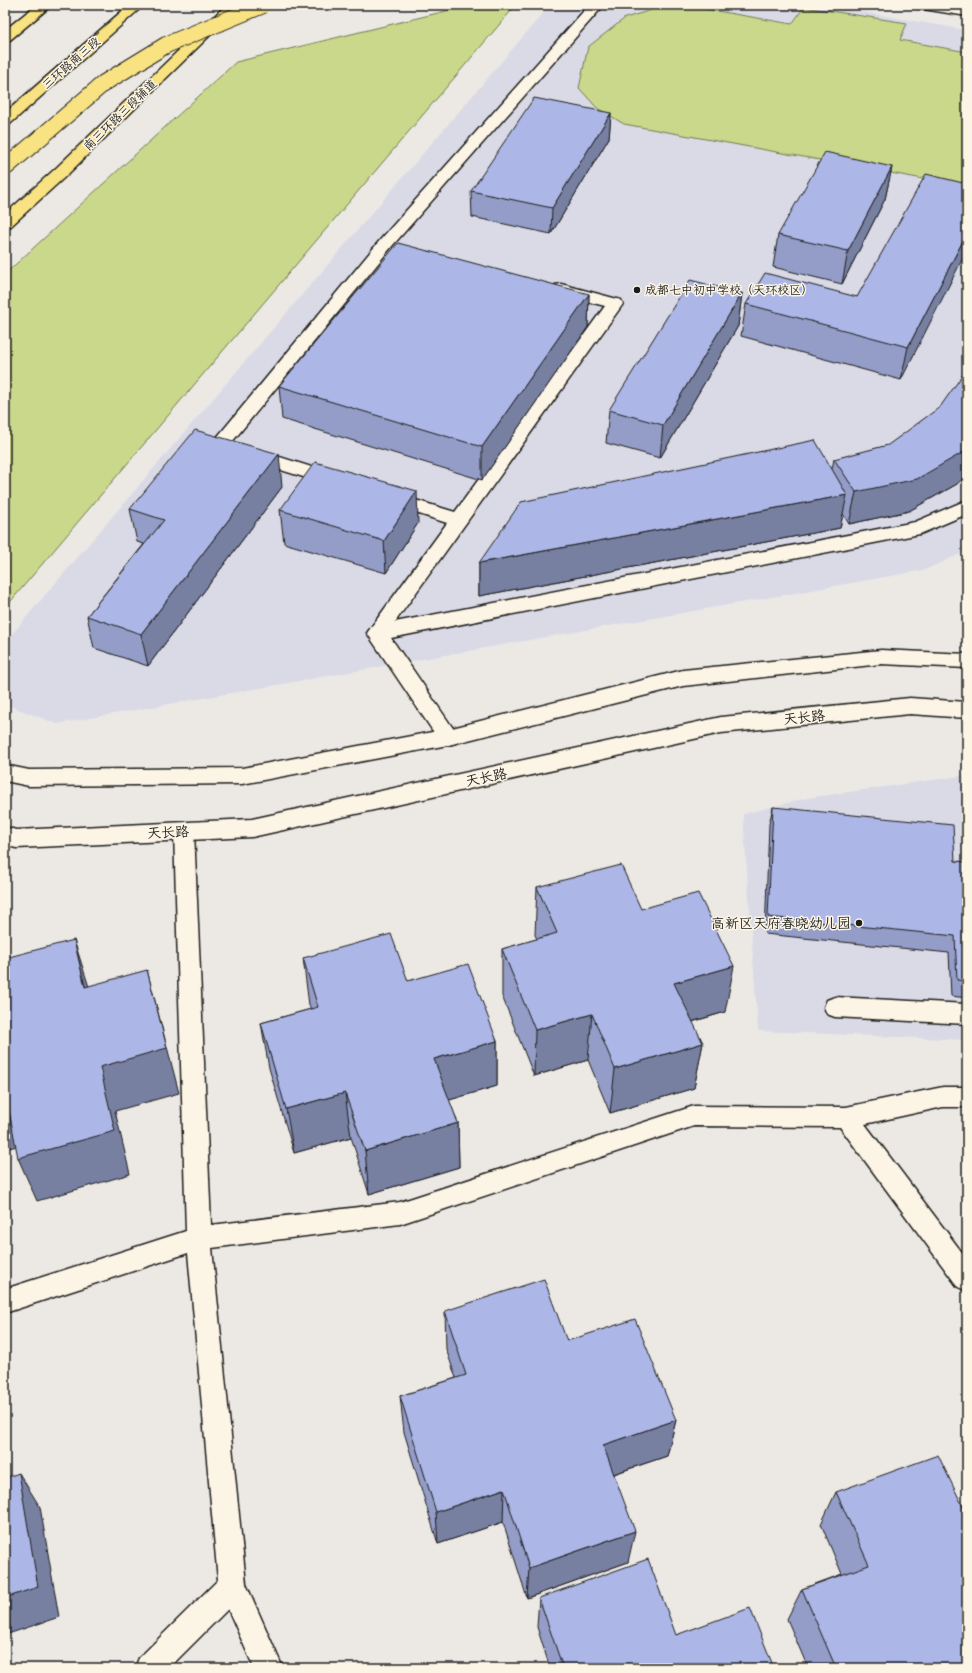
<svg xmlns="http://www.w3.org/2000/svg" width="972" height="1673" font-family="Delius,'LXGW WenKai TC',sans-serif">
	<style>
		.built { fill: #d9dae6 }
		.green { fill: #c9d88b; stroke: #727a54 }
		.lines { fill: none; stroke-linecap: round; stroke-linejoin: round }
		.service-casing { stroke: #1c1c1c; stroke-width: 3 }
		.minor-casing { stroke: #1c1c1c; stroke-width: 3 }
		.tertiary-casing { stroke: #1c1c1c; stroke-width: 3 }
		.secondary-casing { stroke: #1c1c1c; stroke-width: 3 }
		.primary-casing { stroke: #1c1c1c; stroke-width: 3 }
		.trunk-casing { stroke: #1c1c1c; stroke-width: 3 }
		.service { fill: #fcf5e5; fill-rule: evenodd }
		.minor { fill: #fcf5e5; fill-rule: evenodd }
		.tertiary { fill: #fcf5e5; fill-rule: evenodd }
		.secondary { fill: #fcf5e5; fill-rule: evenodd }
		.primary { fill: #f8e281; fill-rule: evenodd }
		.trunk { fill: #f8e281; fill-rule: evenodd }
		.trunk-bridge-casing { stroke: #1c1c1c; stroke-width: 18; stroke-linecap: butt }
		.trunk-bridge { stroke: #f8e281; stroke-width: 16 }
		.wall { fill: #949dc7; stroke: #1c1c1c }
		.shaded-wall { fill: #7880a2; stroke: #1c1c1c }
		.building { fill: #acb7e7; stroke: #1c1c1c }
		.poi-dot { fill: #1c1c1c; stroke: #fcf5e5; stroke-width: 1.5 }
		.labels { text-anchor: middle; stroke-width: 3; stroke-linejoin: round; paint-order: stroke }
		.far-street-label { font-size: 12px; fill: #1c1c1c; stroke: #fcf5e5 }
		.far-poi-label { font-size: 12px; fill: #1c1c1c; stroke: #fcf5e5; text-anchor: start }
		.street-label { font-size: 14px; fill: #1c1c1c; stroke: #fcf5e5 }
		.poi-label { font-size: 14px; fill: #1c1c1c; stroke: #fcf5e5; text-anchor: end }
	</style>
	<rect width="100%" height="100%" fill="#ece9e5"/>
	<filter id="ink" filterUnits="userSpaceOnUse"><feTurbulence type="fractalNoise" baseFrequency=".025" numOctaves="2"/><feDisplacementMap in="SourceGraphic" scale="8" xChannelSelector="R" yChannelSelector="G"/><feConvolveMatrix kernelMatrix="1 2 1 2 8 2 1 2 1" color-interpolation-filters="sRGB"/></filter>
	<g filter="url(#ink)">
		<!-- built -->
		<g class="built">
			<path d="M 550,5 L 822,5 L 967,30 L 967,551 L 925,570 L 57,724 L 5,704 L 5,642 Z"/>
			<path d="M 967,775 L 967,1040 L 758,1031 L 743,814 L 807,798 Z"/>
		</g>
		<!-- green -->
		<g class="green">
			<path d="M 471,5 L 516,5 L 5,608 L 5,274 L 236,62 Z"/>
			<path d="M 668,5 L 682,5 L 792,24 L 804,7 L 907,23 L 900,40 L 967,52 L 967,187 L 624,124 L 597,108 L 579,88 L 588,47 L 625,18 Z"/>
		</g>
		<g class="lines">
			<defs>
				<g id="service">
					<path d="M 184,823 L 191,825 L 194,831 L 211,1225 L 400,1202 L 694,1106 L 846,1107 L 943,1087 L 967,1087 L 967,1107 L 943,1107 L 865,1124 L 967,1259 L 967,1291 L 958,1287 L 840,1127 L 694,1126 L 400,1224 L 212,1248 L 246,1584 L 283,1668 L 254,1668 L 228,1609 L 169,1668 L 135,1668 L 139,1658 L 218,1580 L 188,1253 L 5,1313 L 5,1289 L 186,1231 L 174,831 L 177,825 Z"/>
					<path d="M 835,997 L 967,1004 L 967,1024 L 835,1017 L 827,1014 L 824,1007 L 827,1000 Z"/>
				</g>
				<g id="minor">
					<path d="M 589,5 L 604,5 L 393,245 L 232,442 L 343,477 L 345,481 L 343,485 L 336,487 L 329,485 L 214,449 L 211,445 L 214,441 L 381,239 Z"/>
					<path d="M 561,284 L 621,300 L 623,304 L 395,622 L 915,522 L 967,500 L 967,514 L 920,534 L 391,638 L 459,737 L 455,743 L 448,745 L 441,743 L 367,633 L 447,523 L 382,502 L 380,498 L 382,494 L 389,492 L 455,512 L 605,306 L 555,293 L 553,289 L 555,285 Z"/>
				</g>
				<g id="tertiary">
					<path d="M 881,650 L 967,654 L 967,668 L 881,664 L 683,686 L 448,745 L 242,784 L 29,786 L 5,781 L 5,765 L 29,770 L 242,768 L 448,729 L 683,670 Z"/>
					<path d="M 910,698 L 967,702 L 967,718 L 910,714 L 721,733 L 252,837 L 16,848 L 5,845 L 5,827 L 16,830 L 252,819 L 721,717 Z"/>
				</g>
				<path id="secondary" d="M 916,5 L 949,5 L 967,8 L 967,16 L 923,9 L 918,8 Z"/>
				<path id="primary" d="M 226,5 L 241,5 L 67,175 L 11,226 L 5,228 L 5,214 L 55,169 Z"/>
				<g id="trunk">
					<path d="M 36,5 L 52,5 L 10,40 L 5,41 L 5,30 Z"/>
					<path d="M 129,5 L 144,5 L 10,124 L 5,126 L 5,113 Z"/>
				</g>
			</defs>
			<!-- service casing -->
			<use href="#service" class="service-casing"/>
			<!-- minor casing -->
			<use href="#minor" class="minor-casing"/>
			<!-- tertiary casing -->
			<use href="#tertiary" class="tertiary-casing"/>
			<!-- secondary casing -->
			<use href="#secondary" class="secondary-casing"/>
			<!-- primary casing -->
			<use href="#primary" class="primary-casing"/>
			<!-- trunk casing -->
			<use href="#trunk" class="trunk-casing"/>
			<!-- service -->
			<use href="#service" class="service"/>
			<!-- minor -->
			<use href="#minor" class="minor"/>
			<!-- tertiary -->
			<use href="#tertiary" class="tertiary"/>
			<!-- secondary -->
			<use href="#secondary" class="secondary"/>
			<!-- primary -->
			<use href="#primary" class="primary"/>
			<!-- trunk -->
			<use href="#trunk" class="trunk"/>
			<defs>
				<path id="trunk-bridge" d="M 5,168 L 104,83 L 166,45 L 263,5"/>
			</defs>
			<!-- trunk-bridge casing -->
			<use href="#trunk-bridge" class="trunk-bridge-casing"/>
			<!-- trunk-bridge -->
			<use href="#trunk-bridge" class="trunk-bridge"/>
		</g>
		<!-- wall -->
		<g class="wall">
			<path d="M 611,113 L 609,138 L 551,234 L 472,217 L 471,191 Z"/>
			<path d="M 892,167 L 885,199 L 842,284 L 773,267 L 778,235 Z"/>
			<path d="M 967,184 L 901,380 L 741,336 L 746,304 L 857,297 Z"/>
			<path d="M 742,293 L 738,326 L 660,458 L 606,443 L 609,410 Z"/>
			<path d="M 589,294 L 588,327 L 482,480 L 282,419 L 279,386 Z"/>
			<path d="M 834,459 L 957,484 L 909,511 L 849,524 L 843,514 L 840,528 L 479,596 L 479,563 L 832,469 Z"/>
			<path d="M 282,487 L 148,666 L 94,648 L 87,616 L 144,544 L 137,542 L 130,509 Z"/>
			<path d="M 280,510 L 418,523 L 386,573 L 284,543 Z"/>
			<path d="M 773,807 L 955,861 L 967,862 L 967,998 L 951,996 L 949,953 L 765,934 L 769,824 Z"/>
			<path d="M 537,887 L 641,909 L 725,1012 L 692,1022 L 703,1043 L 694,1088 L 610,1113 L 588,1060 L 534,1076 L 502,996 L 502,949 L 537,939 L 535,935 Z"/>
			<path d="M 303,958 L 408,981 L 497,1041 L 497,1086 L 449,1100 L 458,1123 L 459,1167 L 369,1194 L 351,1137 L 294,1153 L 269,1068 L 261,1023 L 311,1009 L 309,1005 Z"/>
			<path d="M 445,1311 L 567,1341 L 676,1420 L 667,1456 L 614,1474 L 628,1562 L 527,1598 L 503,1522 L 438,1544 L 404,1432 L 400,1396 L 456,1378 L 446,1349 Z"/>
			<path d="M 836,1492 L 967,1668 L 808,1668 L 787,1619 L 802,1589 L 842,1574 L 821,1524 Z"/>
			<path d="M 539,1598 L 676,1635 L 774,1668 L 550,1668 L 537,1627 Z"/>
		</g>
		<!-- shaded-wall -->
		<g class="shaded-wall">
			<path d="M 611,113 L 609,138 L 551,234 L 552,208 Z"/>
			<path d="M 892,167 L 885,199 L 842,284 L 848,251 Z"/>
			<path d="M 967,233 L 967,250 L 901,380 L 908,347 Z"/>
			<path d="M 742,293 L 738,326 L 660,458 L 663,425 Z"/>
			<path d="M 589,294 L 588,327 L 482,480 L 482,447 Z"/>
			<path d="M 967,450 L 967,475 L 957,484 L 909,511 L 849,524 L 856,492 Z"/>
			<path d="M 279,454 L 282,487 L 148,666 L 141,634 Z"/>
			<path d="M 417,491 L 418,523 L 386,573 L 384,541 Z"/>
			<path d="M 847,495 L 840,528 L 479,596 L 479,563 Z"/>
			<path d="M 74,940 L 89,987 L 85,987 Z"/>
			<path d="M 734,966 L 725,1012 L 667,1029 L 674,983 Z"/>
			<path d="M 147,970 L 179,1093 L 115,1111 L 130,1174 L 37,1201 L 18,1158 L 100,1067 Z"/>
			<path d="M 592,1014 L 588,1060 L 534,1076 L 535,1030 Z"/>
			<path d="M 497,1041 L 497,1086 L 436,1104 L 434,1059 Z"/>
			<path d="M 703,1043 L 694,1088 L 610,1113 L 615,1069 Z"/>
			<path d="M 345,1093 L 351,1137 L 294,1153 L 286,1109 Z"/>
			<path d="M 5,1100 L 7,1100 L 25,1144 L 5,1149 Z"/>
			<path d="M 458,1123 L 459,1167 L 369,1194 L 365,1151 Z"/>
			<path d="M 676,1420 L 667,1456 L 598,1479 L 603,1445 Z"/>
			<path d="M 19,1473 L 40,1507 L 59,1617 L 5,1635 L 5,1598 Z"/>
			<path d="M 504,1489 L 503,1522 L 438,1544 L 436,1512 Z"/>
			<path d="M 635,1531 L 628,1562 L 527,1598 L 529,1568 Z"/>
		</g>
		<!-- building -->
		<g class="building">
			<path d="M 534,98 L 611,113 L 552,208 L 471,191 Z"/>
			<path d="M 825,152 L 892,167 L 848,251 L 778,235 Z"/>
			<path d="M 926,174 L 967,184 L 967,233 L 908,347 L 746,304 L 765,273 L 857,297 Z"/>
			<path d="M 398,243 L 589,294 L 482,447 L 279,386 Z"/>
			<path d="M 690,280 L 742,293 L 663,425 L 609,410 Z"/>
			<path d="M 967,367 L 967,450 L 917,479 L 856,492 L 834,459 L 888,445 L 940,407 L 964,373 Z"/>
			<path d="M 195,430 L 279,454 L 141,634 L 87,616 L 164,520 L 130,509 Z"/>
			<path d="M 815,440 L 847,495 L 479,563 L 521,502 Z"/>
			<path d="M 315,462 L 417,491 L 384,541 L 280,510 Z"/>
			<path d="M 773,807 L 953,825 L 955,861 L 967,862 L 967,981 L 957,980 L 955,936 L 768,917 Z"/>
			<path d="M 621,865 L 641,909 L 698,893 L 734,966 L 674,983 L 703,1043 L 615,1069 L 592,1014 L 535,1030 L 502,949 L 557,933 L 537,887 Z"/>
			<path d="M 391,934 L 408,981 L 468,964 L 497,1041 L 434,1059 L 458,1123 L 365,1151 L 345,1093 L 286,1109 L 261,1023 L 318,1007 L 303,958 Z"/>
			<path d="M 74,940 L 85,987 L 147,970 L 167,1048 L 100,1067 L 115,1131 L 18,1158 L 7,1100 L 5,1100 L 5,958 Z"/>
			<path d="M 544,1279 L 567,1341 L 635,1319 L 676,1420 L 603,1445 L 635,1531 L 529,1568 L 504,1489 L 436,1512 L 400,1396 L 466,1375 L 445,1311 Z"/>
			<path d="M 938,1455 L 967,1515 L 967,1668 L 836,1668 L 802,1589 L 869,1565 L 836,1492 Z"/>
			<path d="M 19,1473 L 38,1587 L 5,1598 L 5,1478 Z"/>
			<path d="M 648,1559 L 676,1635 L 750,1608 L 774,1668 L 563,1668 L 539,1598 Z"/>
		</g>
	</g>
	<!-- markers -->
	<g class="poi-dot">
		<circle cx="637" cy="290" r="4"/>
		<circle cx="859" cy="923" r="4"/>
	</g>
	<g class="labels">
		<!-- far-street labels -->
		<g class="far-street-label">
			<text transform="translate(71 63) rotate(-41)" y="4">三环路南三段</text>
			<text transform="translate(120 115) rotate(-44)" y="4">南三环路三段辅道</text>
		</g>
		<!-- far-poi labels -->
		<g class="far-poi-label">
			<text x="645" y="294">成都七中初中学校（天环校区）</text>
		</g>
		<!-- street labels -->
		<g class="street-label">
			<text transform="translate(804 717) rotate(-6)" y="5">天长路</text>
			<text transform="translate(486 777) rotate(-12)" y="5">天长路</text>
			<text transform="translate(168 832) rotate(-3)" y="5">天长路</text>
		</g>
		<!-- poi labels -->
		<g class="poi-label">
			<text x="851" y="928">高新区天府春晓幼儿园</text>
		</g>
	</g>
	<!-- margin -->
	<rect width="972" height="1673" fill="none" stroke="#fcf5e5" stroke-width="20"/>
	<rect x="10" y="10" width="952" height="1653" fill="none" stroke="#1c1c1c" stroke-width="1.5" filter="url(#ink)"/>
</svg>
